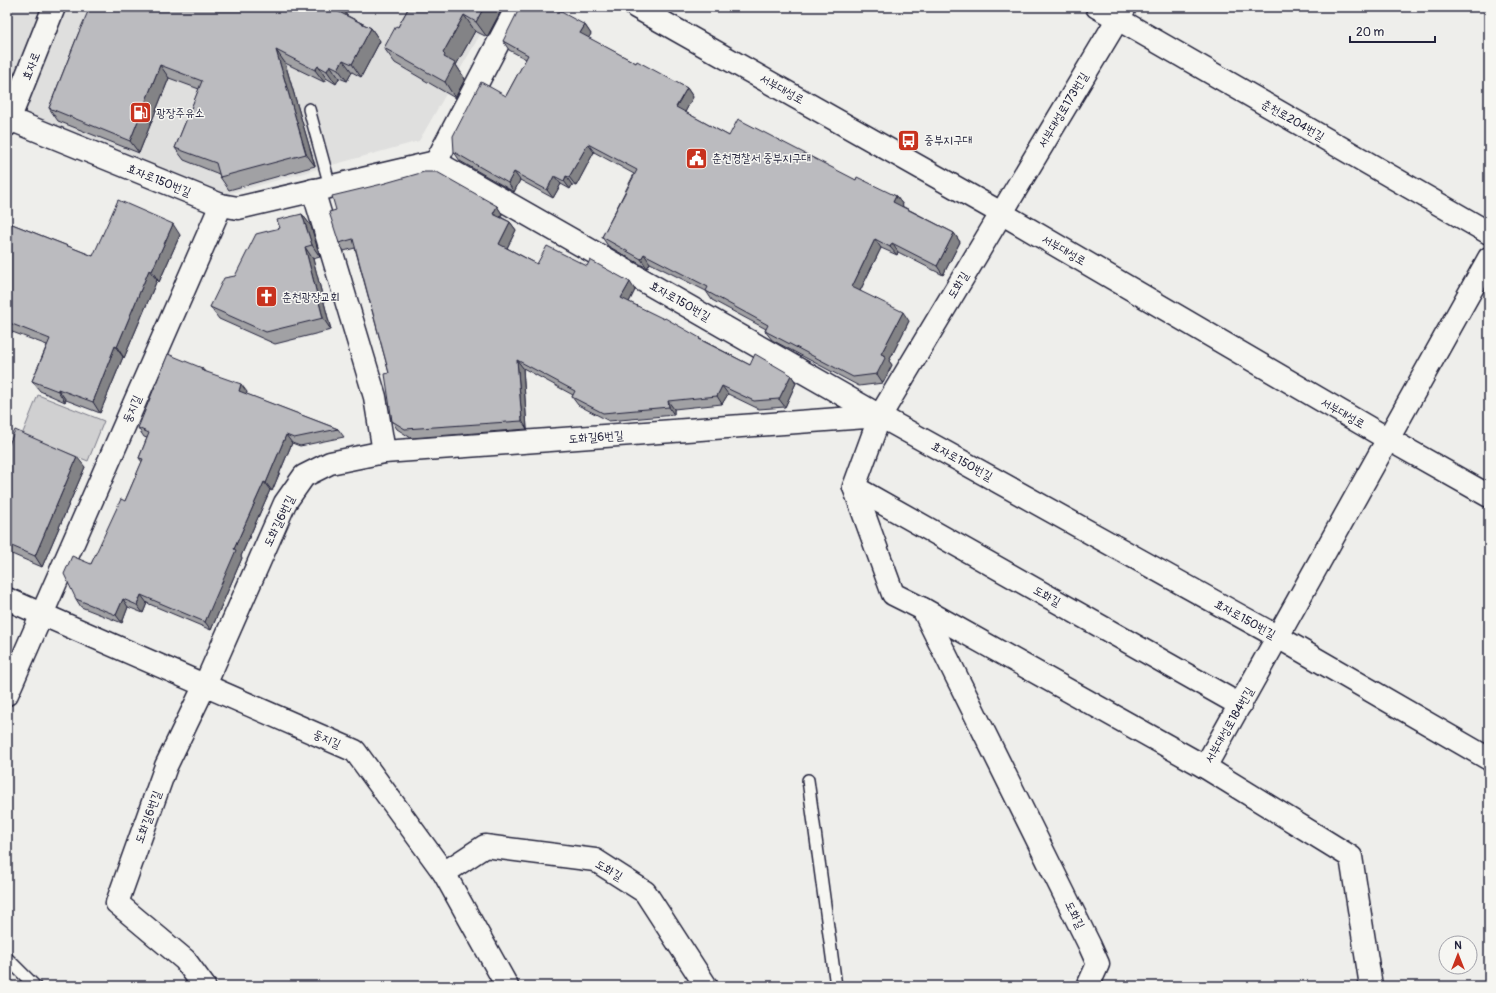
<svg xmlns="http://www.w3.org/2000/svg" width="1496" height="993" font-family="Pangolin,'Poor Story',sans-serif">
	<style>
		.built { fill: #dfdfde }
		.green { fill: #d0d0d1; stroke: #797986 }
		.lines { fill: none; stroke-linecap: round; stroke-linejoin: round }
		.service-casing { stroke: #22223b; stroke-width: 14 }
		.minor-casing { stroke: #22223b; stroke-width: 25 }
		.tertiary-casing { stroke: #22223b; stroke-width: 25 }
		.service { stroke: #f6f6f2; stroke-width: 11 }
		.minor { stroke: #f6f6f2; stroke-width: 22 }
		.tertiary { stroke: #f6f6f2; stroke-width: 22 }
		.wall { fill: #a1a1a4; stroke: #22223b }
		.shaded-wall { fill: #838386; stroke: #22223b }
		.building { fill: #bbbbbf; stroke: #22223b }
		.labels { text-anchor: middle; stroke-width: 3; stroke-linejoin: round; paint-order: stroke }
		.street-label { font-size: 12px; fill: #22223b; stroke: #f6f6f2 }
		.poi-label { font-size: 12px; fill: #22223b; stroke: #f6f6f2; text-anchor: start }
	</style>
	<rect width="100%" height="100%" fill="#eeeeeb"/>
	<filter id="ink" filterUnits="userSpaceOnUse"><feTurbulence type="fractalNoise" baseFrequency=".025" numOctaves="2"/><feDisplacementMap in="SourceGraphic" scale="8" xChannelSelector="R" yChannelSelector="G"/><feConvolveMatrix kernelMatrix="1 2 1 2 8 2 1 2 1" color-interpolation-filters="sRGB"/></filter>
	<g filter="url(#ink)">
		<!-- built -->
		<path class="built" d="M 7,7 L 496,7 L 419,141 L 220,196 L 7,106 Z"/>
		<!-- green -->
		<path class="green" d="M 38,395 L 104,421 L 88,461 L 22,435 Z"/>
		<g class="lines">
			<defs>
				<g id="service">
					<path d="M 309,109 L 330,186"/>
					<path d="M 808,780 L 836,986"/>
					<path d="M 7,958 L 35,986"/>
				</g>
				<g id="minor">
					<path d="M 1097,7 L 1489,233"/>
					<path d="M 7,118 L 221,205 L 238,208 L 436,162 L 880,416 L 1278,637 L 1489,759"/>
					<path d="M 436,162 L 517,7"/>
					<path d="M 313,190 L 375,397 L 384,452"/>
					<path d="M 854,487 L 1240,705"/>
					<path d="M 7,599 L 355,751 L 444,873 L 507,986"/>
					<path d="M 923,609 L 1205,767"/>
					<path d="M 7,694 L 221,205"/>
					<path d="M 444,873 L 485,846 L 595,860 L 645,892 L 706,986"/>
					<path d="M 204,986 L 185,960 L 117,903 L 166,766 L 205,685 L 285,503 L 304,476 L 330,463 L 384,452 L 880,416"/>
					<path d="M 1088,986 L 1098,964 L 1089,944 L 923,609 L 893,594 L 854,487 L 880,416 L 1125,7"/>
					<path d="M 1371,986 L 1351,857 L 1205,767 L 1489,258"/>
				</g>
				<g id="tertiary">
					<path d="M 636,7 L 1001,213 L 1388,439 L 1489,496"/>
					<path d="M 7,125 L 54,7"/>
				</g>
			</defs>
			<!-- service casing -->
			<use href="#service" class="service-casing"/>
			<!-- minor casing -->
			<use href="#minor" class="minor-casing"/>
			<!-- tertiary casing -->
			<use href="#tertiary" class="tertiary-casing"/>
			<!-- service -->
			<use href="#service" class="service"/>
			<!-- minor -->
			<use href="#minor" class="minor"/>
			<!-- tertiary -->
			<use href="#tertiary" class="tertiary"/>
		</g>
		<!-- wall -->
		<g class="wall">
			<path d="M 346,7 L 346,15 L 371,28 L 380,41 L 361,77 L 352,72 L 347,81 L 339,78 L 336,84 L 326,78 L 324,82 L 285,63 L 315,166 L 229,190 L 220,177 L 219,174 L 184,160 L 175,148 L 199,89 L 169,78 L 139,153 L 58,121 L 49,108 L 79,32 Z"/>
			<path d="M 409,7 L 503,7 L 487,37 L 475,31 L 456,65 L 465,79 L 455,98 L 395,63 L 384,48 L 398,27 Z"/>
			<path d="M 585,25 L 591,34 L 588,38 L 636,63 L 687,88 L 693,97 L 685,112 L 729,136 L 856,180 L 896,196 L 903,205 L 902,206 L 954,233 L 960,242 L 943,275 L 898,252 L 897,255 L 881,248 L 860,291 L 909,321 L 889,361 L 892,365 L 883,383 L 859,386 L 772,340 L 765,331 L 766,329 L 712,300 L 706,291 L 650,263 L 647,268 L 608,246 L 602,237 L 634,174 L 594,152 L 576,186 L 572,185 L 570,189 L 561,184 L 553,198 L 520,180 L 514,192 L 460,161 L 454,152 L 506,96 L 526,59 L 509,50 L 503,41 Z"/>
			<path d="M 497,206 L 502,214 L 501,217 L 510,222 L 516,230 L 507,248 L 537,264 L 635,290 L 629,302 L 750,365 L 791,375 L 796,383 L 785,407 L 759,409 L 728,394 L 722,404 L 674,409 L 674,415 L 609,421 L 578,405 L 572,397 L 573,395 L 523,368 L 527,429 L 411,438 L 397,429 L 392,421 L 389,373 L 355,248 L 344,251 L 339,243 L 336,210 Z"/>
			<path d="M 302,214 L 311,226 L 320,257 L 313,259 L 331,330 L 275,344 L 219,319 L 210,307 L 235,276 L 280,228 Z"/>
			<path d="M 7,222 L 93,256 L 180,235 L 159,282 L 157,280 L 124,358 L 123,357 L 100,413 L 66,400 L 65,402 L 40,391 L 32,381 L 47,345 L 7,330 Z"/>
			<path d="M 202,368 L 204,371 L 247,392 L 246,394 L 338,429 L 344,437 L 300,446 L 292,443 L 272,491 L 270,490 L 241,556 L 242,558 L 211,630 L 147,603 L 143,613 L 128,607 L 122,623 L 81,607 L 76,599 L 91,564 L 125,501 L 142,462 L 139,458 L 147,438 L 144,437 L 138,428 Z"/>
			<path d="M 7,449 L 85,467 L 42,567 L 7,552 Z"/>
		</g>
		<!-- shaded-wall -->
		<g class="shaded-wall">
			<path d="M 337,7 L 346,7 L 346,23 L 337,11 Z"/>
			<path d="M 484,7 L 503,7 L 487,37 L 476,22 Z"/>
			<path d="M 464,15 L 475,31 L 456,65 L 465,79 L 455,98 L 445,82 L 444,57 L 443,53 Z"/>
			<path d="M 585,25 L 591,34 L 586,42 L 580,33 Z"/>
			<path d="M 371,28 L 380,41 L 361,77 L 352,64 Z"/>
			<path d="M 276,50 L 285,63 L 315,166 L 306,154 Z"/>
			<path d="M 343,60 L 352,72 L 347,81 L 338,69 Z"/>
			<path d="M 160,65 L 169,78 L 139,153 L 130,141 Z"/>
			<path d="M 330,65 L 339,78 L 336,84 L 327,71 Z"/>
			<path d="M 318,66 L 326,78 L 324,82 L 315,70 Z"/>
			<path d="M 687,88 L 693,97 L 683,116 L 676,107 Z"/>
			<path d="M 588,144 L 594,152 L 576,186 L 569,177 Z"/>
			<path d="M 514,172 L 520,180 L 514,192 L 508,183 Z"/>
			<path d="M 554,176 L 561,184 L 553,198 L 547,190 Z"/>
			<path d="M 566,176 L 572,185 L 570,189 L 564,181 Z"/>
			<path d="M 896,196 L 903,205 L 900,211 L 893,202 Z"/>
			<path d="M 497,206 L 502,214 L 498,222 L 493,214 Z"/>
			<path d="M 302,214 L 311,226 L 320,257 L 312,245 Z"/>
			<path d="M 510,222 L 516,230 L 505,252 L 499,244 Z"/>
			<path d="M 173,224 L 180,235 L 159,282 L 152,271 Z"/>
			<path d="M 954,233 L 960,242 L 943,275 L 937,266 Z"/>
			<path d="M 875,239 L 881,248 L 858,295 L 852,287 Z"/>
			<path d="M 892,243 L 898,252 L 897,255 L 890,247 Z"/>
			<path d="M 305,247 L 313,259 L 331,330 L 323,318 Z"/>
			<path d="M 644,254 L 650,263 L 647,268 L 641,259 Z"/>
			<path d="M 149,270 L 157,280 L 124,358 L 117,347 Z"/>
			<path d="M 630,282 L 635,290 L 627,306 L 621,298 Z"/>
			<path d="M 903,312 L 909,321 L 889,361 L 892,365 L 883,383 L 877,374 L 881,354 Z"/>
			<path d="M 115,346 L 123,357 L 100,413 L 93,402 Z"/>
			<path d="M 517,360 L 523,368 L 527,429 L 522,421 Z"/>
			<path d="M 791,375 L 796,383 L 785,407 L 779,399 Z"/>
			<path d="M 241,384 L 247,392 L 244,400 L 239,391 Z"/>
			<path d="M 722,386 L 728,394 L 722,404 L 717,396 Z"/>
			<path d="M 58,389 L 66,400 L 65,402 L 58,391 Z"/>
			<path d="M 668,401 L 674,409 L 674,415 L 669,407 Z"/>
			<path d="M 286,435 L 292,443 L 272,491 L 266,483 Z"/>
			<path d="M 77,457 L 85,467 L 42,567 L 35,556 Z"/>
			<path d="M 264,482 L 270,490 L 241,556 L 242,558 L 211,630 L 205,622 L 234,549 Z"/>
			<path d="M 141,595 L 147,603 L 143,613 L 137,605 Z"/>
			<path d="M 123,599 L 128,607 L 122,623 L 116,615 Z"/>
		</g>
		<!-- building -->
		<g class="building">
			<path d="M 90,7 L 337,7 L 337,11 L 371,28 L 352,64 L 343,60 L 338,69 L 330,65 L 327,71 L 318,66 L 315,70 L 276,50 L 306,154 L 220,177 L 216,163 L 175,148 L 202,81 L 160,65 L 130,141 L 49,108 L 79,32 Z"/>
			<path d="M 409,7 L 484,7 L 476,22 L 464,15 L 443,53 L 445,55 L 444,57 L 455,63 L 445,82 L 384,48 L 396,26 L 398,27 Z"/>
			<path d="M 520,7 L 552,7 L 585,25 L 580,33 L 636,63 L 637,61 L 687,88 L 676,107 L 729,136 L 738,119 L 856,180 L 857,177 L 896,196 L 893,202 L 954,233 L 937,266 L 892,243 L 890,247 L 875,239 L 852,287 L 903,312 L 881,354 L 886,356 L 877,374 L 853,377 L 765,331 L 768,325 L 706,291 L 708,287 L 644,254 L 641,259 L 602,237 L 637,170 L 588,144 L 569,177 L 566,176 L 564,181 L 554,176 L 547,190 L 514,172 L 508,183 L 454,152 L 453,136 L 481,82 L 506,96 L 528,55 L 503,41 Z"/>
			<path d="M 424,172 L 437,172 L 497,206 L 493,214 L 510,222 L 499,244 L 537,264 L 547,246 L 587,266 L 590,260 L 630,282 L 621,298 L 664,319 L 665,318 L 700,338 L 699,339 L 750,365 L 755,354 L 791,375 L 779,399 L 754,401 L 722,386 L 717,396 L 668,401 L 669,407 L 603,413 L 572,397 L 575,391 L 517,360 L 522,421 L 405,429 L 392,421 L 385,374 L 389,373 L 353,239 L 339,243 L 329,212 L 336,210 L 332,196 L 382,184 Z"/>
			<path d="M 118,200 L 173,224 L 152,271 L 149,270 L 117,347 L 115,346 L 93,402 L 58,389 L 58,391 L 32,381 L 50,339 L 7,322 L 7,222 L 93,256 Z"/>
			<path d="M 302,214 L 312,245 L 305,247 L 323,318 L 266,332 L 210,307 L 224,278 L 235,276 L 256,234 L 280,228 L 277,220 Z"/>
			<path d="M 168,354 L 202,368 L 201,370 L 241,384 L 239,391 L 338,429 L 294,438 L 286,435 L 266,483 L 264,482 L 234,549 L 236,550 L 205,622 L 141,595 L 137,605 L 123,599 L 116,615 L 76,599 L 64,574 L 72,556 L 91,564 L 121,499 L 125,501 L 143,459 L 139,458 L 149,433 L 138,428 Z"/>
			<path d="M 15,430 L 77,457 L 35,556 L 7,544 L 7,449 Z"/>
		</g>
	</g>
	<!-- icons -->
	<defs>
		<symbol id="fuel-square" viewBox="-11 -11 22 22"><rect x="-9" y="-9" width="18" height="18" rx="4" fill="#c8321e" stroke="#f6f6f2"/><path d="M-5.5-6h7V0h2V4h1.3V-2.5L3-4.5l.8-.8L6-3V5H2.5V1h-1V6h-7ZM-4.2-4.7v3.2H.2V-4.7Z" fill="#fff"/></symbol>
		<symbol id="bus-square" viewBox="-11 -11 22 22"><rect x="-9" y="-9" width="18" height="18" rx="4" fill="#c8321e" stroke="#f6f6f2"/><path d="M-5-6H5V4H4V6H2V4H-2V6H-4V4H-5ZM-3.5-4V0h7V-4ZM-3.5 1.2v1.5H-2V1.2ZM2 1.2v1.5H3.5V1.2Z" fill="#fff"/></symbol>
		<symbol id="civic-square" viewBox="-11 -11 22 22"><rect x="-9" y="-9" width="18" height="18" rx="4" fill="#c8321e" stroke="#f6f6f2"/><path d="M-.6-6.5H3V-4.5H.6V-3L4-1V1h2V6H-6V1h2V-1L-.6-3ZM-1.2 2.5V6h2.4V2.5Z" fill="#fff"/></symbol>
		<symbol id="church-square" viewBox="-11 -11 22 22"><rect x="-9" y="-9" width="18" height="18" rx="4" fill="#c8321e" stroke="#f6f6f2"/><path d="M-1.2-6h2.4v3.5h3.3v2.4h-3.3V6h-2.4V-.1h-3.3v-2.4h3.3Z" fill="#fff"/></symbol>
	</defs>
	<g fill-rule="evenodd">
		<use href="#fuel-square" x="128" y="100" width="25" height="25"/>
		<use href="#bus-square" x="896" y="128" width="25" height="25"/>
		<use href="#civic-square" x="684" y="146" width="25" height="25"/>
		<use href="#church-square" x="254" y="284" width="25" height="25"/>
	</g>
	<g class="labels">
		<!-- street labels -->
		<g class="street-label">
			<text transform="translate(31 66) rotate(-68)" y="4">효자로</text>
			<text transform="translate(782 89) rotate(29)" y="4">서부대성로</text>
			<text transform="translate(1063 110) rotate(-59)" y="4">서부대성로173번길</text>
			<text transform="translate(1293 120) rotate(30)" y="4">춘천로204번길</text>
			<text transform="translate(159 180) rotate(22)" y="4">효자로150번길</text>
			<text transform="translate(1064 250) rotate(30)" y="4">서부대성로</text>
			<text transform="translate(958 285) rotate(-59)" y="4">도화길</text>
			<text transform="translate(680 301) rotate(30)" y="4">효자로150번길</text>
			<text transform="translate(132 409) rotate(-66)" y="4">둥지길</text>
			<text transform="translate(1343 413) rotate(30)" y="4">서부대성로</text>
			<text transform="translate(596 437) rotate(-4)" y="4">도화길6번길</text>
			<text transform="translate(962 461) rotate(29)" y="4">효자로150번길</text>
			<text transform="translate(279 521) rotate(-64)" y="4">도화길6번길</text>
			<text transform="translate(1047 596) rotate(29)" y="4">도화길</text>
			<text transform="translate(1245 619) rotate(29)" y="4">효자로150번길</text>
			<text transform="translate(1229 725) rotate(-60)" y="4">서부대성로184번길</text>
			<text transform="translate(327 739) rotate(24)" y="4">둥지길</text>
			<text transform="translate(148 817) rotate(-70)" y="4">도화길6번길</text>
			<text transform="translate(609 870) rotate(30)" y="4">도화길</text>
			<text transform="translate(1075 915) rotate(64)" y="4">도화길</text>
		</g>
		<!-- poi labels -->
		<g class="poi-label">
			<text x="156" y="117">광장주유소</text>
			<text x="924" y="144">중부지구대</text>
			<text x="712" y="162">춘천경찰서 중부지구대</text>
			<text x="282" y="301">춘천광장교회</text>
		</g>
	</g>
	<!-- margin -->
	<rect width="1496" height="993" fill="none" stroke="#f6f6f2" stroke-width="24"/>
	<rect x="12" y="12" width="1472" height="969" fill="none" stroke="#22223b" stroke-width="1.5" filter="url(#ink)"/>
	<!-- north arrow -->
	<g transform="translate(1458 955)"><circle r="19" fill="#f6f6f2" stroke="#a1a1a9"/>
	<path d="M0-3L7 15L0 10L-7 15Z" fill="#c8321e"/>
	<text y="-6" font-size="11" font-weight="bold" text-anchor="middle" fill="#22223b">N</text>
	</g>
	<!-- scale -->
	<path d="M1350 36v6h85v-6" fill="none" stroke="#22223b" stroke-width="2"/>
	<text x="1356" y="36" font-size="12" fill="#22223b" stroke="#f6f6f2" stroke-width="3" paint-order="stroke">20 m</text>
</svg>
